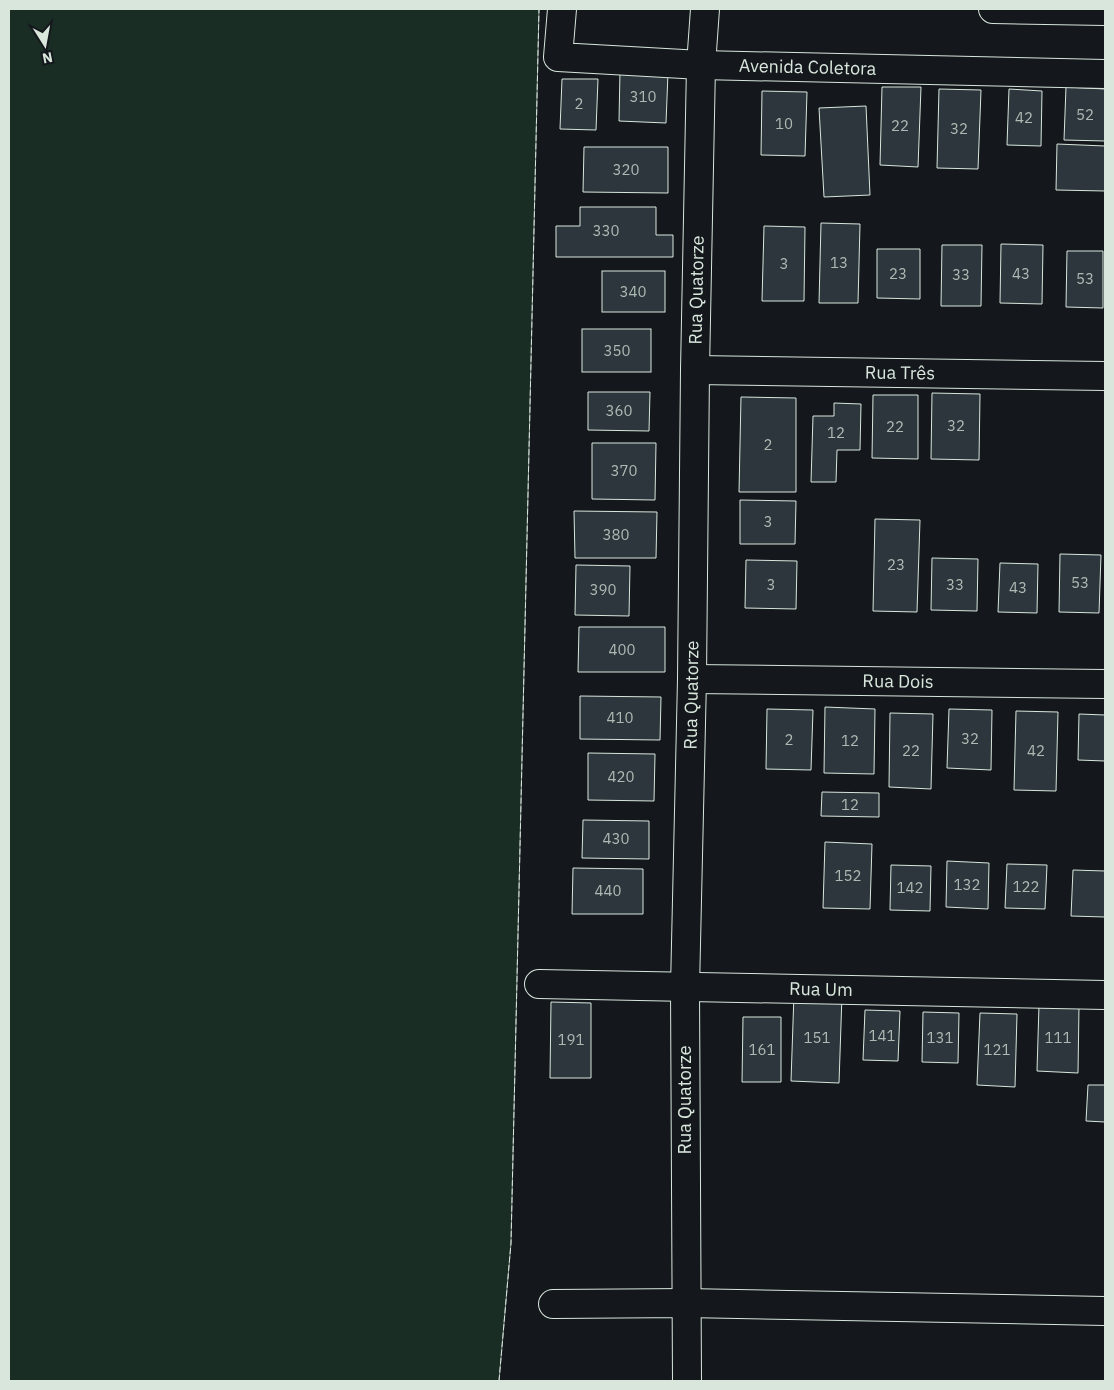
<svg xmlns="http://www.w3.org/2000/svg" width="1114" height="1390" font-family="'IBM Plex Sans',sans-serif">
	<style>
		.green { fill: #1a2d24; stroke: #939e99 }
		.building { fill: #2c363c; stroke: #d8e6dc }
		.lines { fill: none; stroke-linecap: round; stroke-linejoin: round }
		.street-casing { stroke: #d8e6dc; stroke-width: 30 }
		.street { stroke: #14181c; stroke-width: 28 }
		.fence { stroke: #d8e6dc; stroke-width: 1; stroke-dasharray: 6 2.5; stroke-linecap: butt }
		.labels { text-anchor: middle; stroke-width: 4; stroke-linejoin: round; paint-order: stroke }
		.number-label { font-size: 15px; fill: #adbab4 }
		.street-label { font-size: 18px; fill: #d8e6dc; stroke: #14181c }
	</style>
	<rect width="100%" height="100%" fill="#14181c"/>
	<!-- green -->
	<path class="green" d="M 9,9 L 539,9 L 511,1243 L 499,1381 L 9,1381 Z"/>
	<!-- building -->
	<g class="building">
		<path d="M 620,71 L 668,73 L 666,123 L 619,121 Z"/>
		<path d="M 562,79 L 598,79 L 596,130 L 560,129 Z"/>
		<path d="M 882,87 L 921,87 L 918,167 L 880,165 Z"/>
		<path d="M 1066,87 L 1105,89 L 1105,141 L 1064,140 Z"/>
		<path d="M 939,89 L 981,90 L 978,169 L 937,168 Z"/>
		<path d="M 1009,89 L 1042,91 L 1041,146 L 1007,145 Z"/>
		<path d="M 762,91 L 807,92 L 805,156 L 761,155 Z"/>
		<path d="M 866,106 L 870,195 L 824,197 L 819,108 Z"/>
		<path d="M 1057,144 L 1105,146 L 1105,191 L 1056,190 Z"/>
		<path d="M 584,147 L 668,147 L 668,193 L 583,192 Z"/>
		<path d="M 580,207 L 656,207 L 656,235 L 673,235 L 673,257 L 556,257 L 556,226 L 580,226 Z"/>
		<path d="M 821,223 L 860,224 L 858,303 L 819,303 Z"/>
		<path d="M 764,226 L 805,227 L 804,301 L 762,301 Z"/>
		<path d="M 1001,244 L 1043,245 L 1042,304 L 1000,303 Z"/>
		<path d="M 942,245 L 982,245 L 981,306 L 941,306 Z"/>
		<path d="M 877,249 L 920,249 L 920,299 L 877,298 Z"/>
		<path d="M 1067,251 L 1103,251 L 1103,308 L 1066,307 Z"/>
		<rect x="602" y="271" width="63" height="41"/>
		<rect x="582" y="329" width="69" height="43"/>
		<path d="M 588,392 L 650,392 L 649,431 L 588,430 Z"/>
		<path d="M 932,393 L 980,394 L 979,460 L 931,459 Z"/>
		<path d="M 873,395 L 918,395 L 918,459 L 872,458 Z"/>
		<path d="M 741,397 L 796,398 L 796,492 L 739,492 Z"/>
		<path d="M 834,403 L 861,404 L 860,450 L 837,450 L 836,482 L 811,482 L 813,416 L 834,416 Z"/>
		<path d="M 592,443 L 656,443 L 655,500 L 592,499 Z"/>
		<path d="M 740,500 L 796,501 L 795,544 L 740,544 Z"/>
		<path d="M 574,511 L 657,512 L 656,558 L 575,558 Z"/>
		<path d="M 875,519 L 920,520 L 917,612 L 873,611 Z"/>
		<path d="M 1060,554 L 1101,555 L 1099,613 L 1059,612 Z"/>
		<path d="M 932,558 L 978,559 L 977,611 L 931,610 Z"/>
		<path d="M 746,560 L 797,561 L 796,609 L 745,608 Z"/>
		<path d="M 1000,563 L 1038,564 L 1037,613 L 998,612 Z"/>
		<path d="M 576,565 L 630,566 L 629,616 L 575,615 Z"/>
		<path d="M 579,627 L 665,627 L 665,672 L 578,672 Z"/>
		<path d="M 580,696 L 661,697 L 660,740 L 580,739 Z"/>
		<path d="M 825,707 L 875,709 L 874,774 L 824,773 Z"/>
		<path d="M 767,709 L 813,710 L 811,770 L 766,769 Z"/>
		<path d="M 949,709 L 992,710 L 991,770 L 947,768 Z"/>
		<path d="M 1016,711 L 1058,712 L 1056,791 L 1014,790 Z"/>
		<path d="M 890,713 L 933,714 L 931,789 L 889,787 Z"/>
		<path d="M 1079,714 L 1105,715 L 1105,761 L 1078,760 Z"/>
		<path d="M 588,753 L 655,754 L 654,801 L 588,800 Z"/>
		<path d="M 822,792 L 879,793 L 879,817 L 821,816 Z"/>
		<path d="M 583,820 L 649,821 L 649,859 L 582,858 Z"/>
		<path d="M 825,842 L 872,844 L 870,909 L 823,908 Z"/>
		<path d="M 947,861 L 989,863 L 988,909 L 946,907 Z"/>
		<path d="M 1007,864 L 1047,865 L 1045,909 L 1005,908 Z"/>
		<path d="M 891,865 L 931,866 L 930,911 L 890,910 Z"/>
		<path d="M 573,868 L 643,869 L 643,914 L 572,914 Z"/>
		<path d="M 1073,870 L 1105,871 L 1105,917 L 1071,916 Z"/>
		<path d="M 794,994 L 842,995 L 839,1083 L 791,1081 Z"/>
		<path d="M 551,1002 L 591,1003 L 591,1078 L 550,1078 Z"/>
		<path d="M 1039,1005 L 1079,1006 L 1078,1073 L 1037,1071 Z"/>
		<path d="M 865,1010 L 900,1011 L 898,1061 L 863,1060 Z"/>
		<path d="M 923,1012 L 959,1013 L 958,1063 L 922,1062 Z"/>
		<path d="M 980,1013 L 1017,1014 L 1015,1087 L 977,1085 Z"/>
		<path d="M 743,1017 L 781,1017 L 781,1082 L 742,1082 Z"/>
		<path d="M 1088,1085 L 1105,1085 L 1105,1122 L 1086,1121 Z"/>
	</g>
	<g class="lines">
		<defs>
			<g id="street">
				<path id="s1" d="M 562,9 L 558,57 L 701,65 L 1105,74"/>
				<path d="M 993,9 L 1105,11"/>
				<path id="s2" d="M 695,370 L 1105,376"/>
				<path id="s3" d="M 692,679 L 1105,684"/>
				<path id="s4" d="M 539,984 L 1105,995"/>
				<path d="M 553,1304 L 686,1303 L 1105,1311"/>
				<path id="s5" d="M 687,1381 L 685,988 L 692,679 L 695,370 L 701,65 L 705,9"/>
			</g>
		</defs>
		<!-- street casing -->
		<use href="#street" class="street-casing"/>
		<!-- street -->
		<use href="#street" class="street"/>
		<!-- fence -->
		<path class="fence" d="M 499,1381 L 511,1243 L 539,9"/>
	</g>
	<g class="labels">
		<!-- number labels -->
		<g class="number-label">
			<text x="643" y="102">310</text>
			<text x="579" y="109">2</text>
			<text x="1085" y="120">52</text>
			<text x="1024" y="123">42</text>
			<text x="784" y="129">10</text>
			<text x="900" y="131">22</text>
			<text x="959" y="134">32</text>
			<text x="626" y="175">320</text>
			<text x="606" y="236">330</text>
			<text x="839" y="268">13</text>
			<text x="784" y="269">3</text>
			<text x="898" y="279">23</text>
			<text x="1021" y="279">43</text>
			<text x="961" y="280">33</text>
			<text x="1085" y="284">53</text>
			<text x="633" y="297">340</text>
			<text x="617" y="356">350</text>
			<text x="619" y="416">360</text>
			<text x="956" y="431">32</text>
			<text x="895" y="432">22</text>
			<text x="836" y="438">12</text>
			<text x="768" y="450">2</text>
			<text x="624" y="476">370</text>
			<text x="768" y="527">3</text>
			<text x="616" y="540">380</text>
			<text x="896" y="570">23</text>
			<text x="1080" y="588">53</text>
			<text x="771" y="590">3</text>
			<text x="955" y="590">33</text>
			<text x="1018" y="593">43</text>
			<text x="603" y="595">390</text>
			<text x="622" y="655">400</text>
			<text x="620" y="723">410</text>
			<text x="970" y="744">32</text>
			<text x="789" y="745">2</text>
			<text x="850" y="746">12</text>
			<text x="911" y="756">22</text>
			<text x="1036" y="756">42</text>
			<text x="621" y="782">420</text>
			<text x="850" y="810">12</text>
			<text x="616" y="844">430</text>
			<text x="848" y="881">152</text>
			<text x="967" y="890">132</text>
			<text x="1026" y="892">122</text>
			<text x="910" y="893">142</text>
			<text x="608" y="896">440</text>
			<text x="882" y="1041">141</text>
			<text x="817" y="1043">151</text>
			<text x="940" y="1043">131</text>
			<text x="1058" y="1043">111</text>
			<text x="571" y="1045">191</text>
			<text x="762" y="1055">161</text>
			<text x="997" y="1055">121</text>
		</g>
		<!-- street labels -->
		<g class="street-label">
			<text dy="6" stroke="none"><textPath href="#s1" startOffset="298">Avenida Coletora</textPath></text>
			<text dy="6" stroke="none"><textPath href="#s5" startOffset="1091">Rua Quatorze</textPath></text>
			<text dy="6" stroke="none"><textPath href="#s2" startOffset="205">Rua Três</textPath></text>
			<text dy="6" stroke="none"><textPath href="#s3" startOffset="206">Rua Dois</textPath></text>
			<text dy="6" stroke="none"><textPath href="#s5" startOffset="686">Rua Quatorze</textPath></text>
			<text dy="6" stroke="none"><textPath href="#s4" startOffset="282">Rua Um</textPath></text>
			<text transform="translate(685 1100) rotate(-90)" y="6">Rua Quatorze</text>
		</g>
	</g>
	<!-- border -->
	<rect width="1114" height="1390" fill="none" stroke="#d8e6dc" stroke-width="20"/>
	<!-- north arrow -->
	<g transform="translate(45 45) rotate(169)" stroke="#14181c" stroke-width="4" paint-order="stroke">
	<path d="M0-4L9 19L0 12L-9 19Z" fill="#d8e6dc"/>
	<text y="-8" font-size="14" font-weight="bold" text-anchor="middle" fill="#d8e6dc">N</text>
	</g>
</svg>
